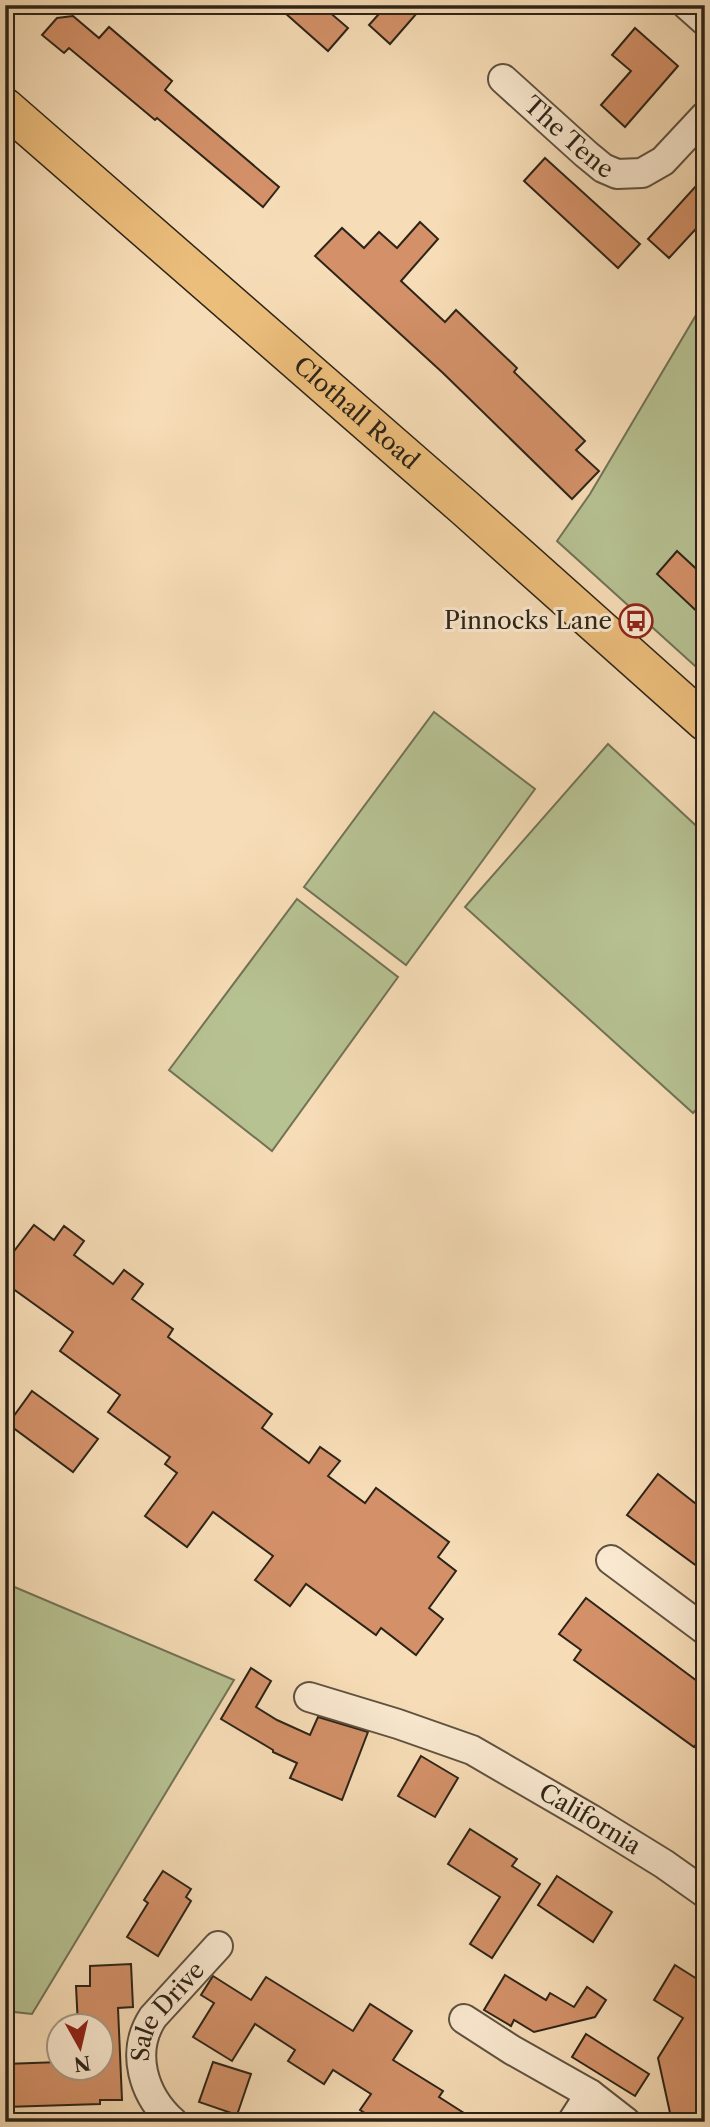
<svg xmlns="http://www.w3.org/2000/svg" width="710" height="2127" font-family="'Libre Caslon Text',serif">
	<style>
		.green { fill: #b7c293; stroke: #727356; stroke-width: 2 }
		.building { fill: #d49169; stroke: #2d2418; stroke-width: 2 }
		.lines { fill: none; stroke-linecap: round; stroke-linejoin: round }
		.minor-casing { stroke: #605240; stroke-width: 32 }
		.major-casing { stroke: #2d2418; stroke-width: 40 }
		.minor { stroke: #fae9d0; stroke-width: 28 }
		.major { stroke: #ecbe7c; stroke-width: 37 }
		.labels { text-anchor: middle; stroke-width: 6; stroke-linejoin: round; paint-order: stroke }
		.street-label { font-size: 24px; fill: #2d2418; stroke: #fae9d0 }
		.poi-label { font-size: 24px; fill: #2d2418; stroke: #fae9d0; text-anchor: end }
	</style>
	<rect width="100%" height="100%" fill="#f7ddb7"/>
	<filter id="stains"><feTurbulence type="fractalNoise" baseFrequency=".00286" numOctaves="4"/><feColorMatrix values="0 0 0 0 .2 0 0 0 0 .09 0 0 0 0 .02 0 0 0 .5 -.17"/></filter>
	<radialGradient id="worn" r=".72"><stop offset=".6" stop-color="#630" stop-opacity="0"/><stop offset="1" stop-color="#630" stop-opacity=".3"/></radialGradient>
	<!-- green -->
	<g class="green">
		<path d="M 705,300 L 705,675 L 557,541 L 590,494 Z"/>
		<path d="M 434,712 L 535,789 L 406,965 L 304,887 Z"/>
		<path d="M 608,744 L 705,834 L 705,1100 L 693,1113 L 465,907 Z"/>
		<path d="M 297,899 L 398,977 L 272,1151 L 169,1070 Z"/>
		<path d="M 5,1583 L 234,1680 L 32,2014 L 5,2011 Z"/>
	</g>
	<!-- building -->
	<g class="building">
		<path d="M 276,5 L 321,5 L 348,28 L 328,51 Z"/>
		<path d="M 387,5 L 424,5 L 390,44 L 369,25 Z"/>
		<path d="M 73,16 L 99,38 L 109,27 L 172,81 L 165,90 L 279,187 L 263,207 L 157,118 L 155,120 L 69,48 L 64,53 L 42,35 L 57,18 Z"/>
		<path d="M 635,28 L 678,66 L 625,127 L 601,105 L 631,71 L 612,55 Z"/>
		<path d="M 545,158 L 640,244 L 618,268 L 524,181 Z"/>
		<path d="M 705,176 L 705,219 L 669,258 L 648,239 Z"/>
		<path d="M 420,222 L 438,239 L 401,281 L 445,322 L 456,310 L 517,368 L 514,372 L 585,441 L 576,450 L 599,471 L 572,499 L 443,373 L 315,256 L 342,228 L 364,248 L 379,232 L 397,248 Z"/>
		<path d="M 677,551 L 705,577 L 705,619 L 657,574 Z"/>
		<path d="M 34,1225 L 54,1240 L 64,1226 L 84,1241 L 74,1255 L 113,1284 L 124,1270 L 143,1284 L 132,1299 L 173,1329 L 168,1337 L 272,1414 L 262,1428 L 309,1463 L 320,1447 L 340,1461 L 328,1476 L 365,1503 L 376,1488 L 449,1542 L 438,1557 L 456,1571 L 429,1608 L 443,1619 L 416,1655 L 381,1628 L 376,1635 L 306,1584 L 290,1606 L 255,1580 L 273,1556 L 213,1512 L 187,1547 L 145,1516 L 177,1473 L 165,1464 L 170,1457 L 108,1412 L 120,1395 L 60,1351 L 73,1332 L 5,1283 L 5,1263 Z"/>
		<path d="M 32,1391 L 98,1439 L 73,1472 L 8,1424 Z"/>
		<path d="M 658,1474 L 705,1511 L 705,1572 L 627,1515 Z"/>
		<path d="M 586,1598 L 705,1687 L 705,1732 L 694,1747 L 574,1660 L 581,1650 L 559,1634 Z"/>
		<path d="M 251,1668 L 271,1681 L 256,1707 L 277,1720 L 310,1735 L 318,1717 L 368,1732 L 342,1800 L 290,1778 L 297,1763 L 273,1752 L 273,1750 L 221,1719 Z"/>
		<path d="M 421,1756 L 458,1778 L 435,1817 L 398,1796 Z"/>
		<path d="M 470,1829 L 517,1859 L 512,1866 L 540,1884 L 492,1958 L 470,1944 L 500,1897 L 448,1864 Z"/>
		<path d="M 163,1871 L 191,1889 L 186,1897 L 191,1901 L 158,1956 L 127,1937 L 148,1903 L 144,1900 Z"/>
		<path d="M 557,1876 L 612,1912 L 593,1942 L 538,1905 Z"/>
		<path d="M 131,1964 L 133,2007 L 118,2008 L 122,2100 L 100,2100 L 100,2104 L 5,2107 L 5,2064 L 60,2062 L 60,2068 L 102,2068 L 102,2026 L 78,2026 L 76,1986 L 90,1986 L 90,1966 Z"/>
		<path d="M 675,1965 L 705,1984 L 705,2122 L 672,2122 L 658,2058 L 683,2018 L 654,2000 Z"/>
		<path d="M 505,1975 L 546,2000 L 550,1993 L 574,2007 L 587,1987 L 606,2000 L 595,2017 L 534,2032 L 514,2020 L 511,2026 L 484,2010 Z"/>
		<path d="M 213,1976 L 251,2000 L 266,1977 L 353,2031 L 370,2004 L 412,2031 L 393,2060 L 443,2091 L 439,2097 L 478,2122 L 379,2122 L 360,2110 L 371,2094 L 333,2070 L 324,2084 L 288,2061 L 295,2050 L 255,2024 L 232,2061 L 193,2037 L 214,2003 L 201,1995 Z"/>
		<path d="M 586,2034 L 649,2074 L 635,2096 L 572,2057 Z"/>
		<path d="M 213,2062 L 251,2074 L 237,2115 L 199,2102 Z"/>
	</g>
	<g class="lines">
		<defs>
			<g id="minor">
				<path d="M 687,5 L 705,21"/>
				<path id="s1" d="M 503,79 L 586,154 L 603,168 L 617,174 L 642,173 L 663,161 L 705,116"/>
				<path d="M 611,1560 L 705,1630"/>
				<path id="s2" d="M 309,1697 L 398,1724 L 472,1750 L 591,1819 L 664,1864 L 705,1893"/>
				<path d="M 464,2019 L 512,2050 L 590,2094 L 626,2122"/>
				<path id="s3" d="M 173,2122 C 143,2095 130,2052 153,2017 L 218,1946"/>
				<path d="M 572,2122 L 590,2094"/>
			</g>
			<g id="major">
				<path id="s4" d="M 5,107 L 465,508 L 705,722"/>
			</g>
		</defs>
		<!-- minor casing -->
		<use href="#minor" class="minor-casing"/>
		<!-- major casing -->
		<use href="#major" class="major-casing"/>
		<!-- minor -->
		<use href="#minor" class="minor"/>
		<!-- major -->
		<use href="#major" class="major"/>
	</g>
	<!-- icons -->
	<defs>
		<symbol id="bus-ring" viewBox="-11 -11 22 22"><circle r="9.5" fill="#fae9d0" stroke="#8f2418" stroke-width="1.5"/><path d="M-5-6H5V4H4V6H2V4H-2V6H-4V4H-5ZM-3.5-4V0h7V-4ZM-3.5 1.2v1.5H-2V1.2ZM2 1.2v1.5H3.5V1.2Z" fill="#8f2418"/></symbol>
	</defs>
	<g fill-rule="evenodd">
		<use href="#bus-ring" x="617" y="602" width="38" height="38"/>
	</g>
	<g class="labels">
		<!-- street labels -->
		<g class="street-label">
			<text dy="8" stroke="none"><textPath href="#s1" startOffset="88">The Tene</textPath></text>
			<text dy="8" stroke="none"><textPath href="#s4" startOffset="466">Clothall Road</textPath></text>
			<text dy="8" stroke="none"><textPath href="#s2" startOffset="308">California</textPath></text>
			<text dy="8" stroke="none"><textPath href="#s3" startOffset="128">Sale Drive</textPath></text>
		</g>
		<!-- poi labels -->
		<g class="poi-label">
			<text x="612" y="629">Pinnocks Lane</text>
		</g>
	</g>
	<!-- margin -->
	<rect width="710" height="2127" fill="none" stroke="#f7ddb7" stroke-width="28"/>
	<rect x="7" y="7" width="696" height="2113" fill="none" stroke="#2d2418" stroke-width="3.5"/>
	<rect x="14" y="14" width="682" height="2099" fill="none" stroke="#2d2418" stroke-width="2"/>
	<!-- north arrow -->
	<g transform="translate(80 2047) rotate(172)"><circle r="33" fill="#fae9d0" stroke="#a89a86" stroke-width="2"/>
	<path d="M0-5L12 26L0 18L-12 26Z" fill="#8f2418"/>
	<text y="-10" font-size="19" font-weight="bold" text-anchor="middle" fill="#2d2418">N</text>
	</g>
	<rect width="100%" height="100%" filter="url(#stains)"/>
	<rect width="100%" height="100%" fill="url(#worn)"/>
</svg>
